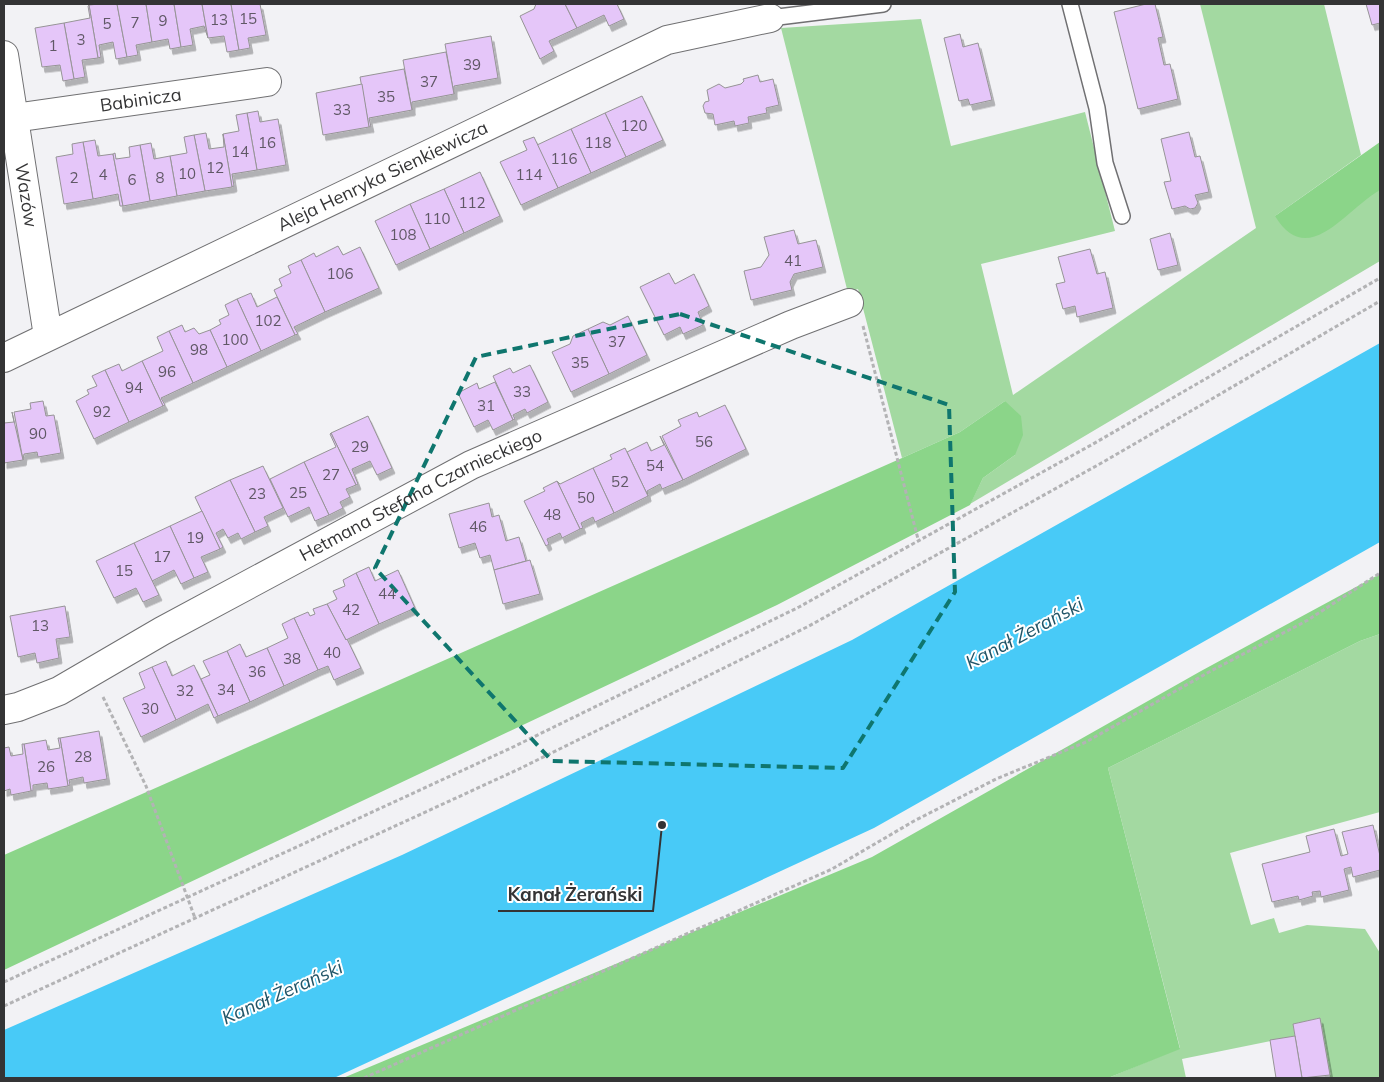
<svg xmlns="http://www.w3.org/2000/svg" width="1384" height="1082" font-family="Mulish,sans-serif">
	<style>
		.green { fill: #a3d9a1 }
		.forest { fill: #8bd589 }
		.water { fill: #48caf7 }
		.building { fill: #e5c6f9; stroke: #969496; filter: url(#shadow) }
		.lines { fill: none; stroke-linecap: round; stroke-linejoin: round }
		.lane-casing { stroke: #707072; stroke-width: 18 }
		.street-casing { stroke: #707072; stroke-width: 30 }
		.path { stroke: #b3b3b5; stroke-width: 3; stroke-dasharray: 4 2.5; stroke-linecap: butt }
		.lane { stroke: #fff; stroke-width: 15 }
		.street { stroke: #fff; stroke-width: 28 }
		.marked { fill: none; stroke: #0f766e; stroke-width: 4; stroke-dasharray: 10 6; stroke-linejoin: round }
		.labels { text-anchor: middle; stroke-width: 4; stroke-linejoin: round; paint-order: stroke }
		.number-label { font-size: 15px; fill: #605866 }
		.street-label { font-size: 18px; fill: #343435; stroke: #fff }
		.water-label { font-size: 19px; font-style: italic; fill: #215568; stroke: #fff }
		.leader { fill: none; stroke: #343435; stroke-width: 2 }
		.callout-dot { fill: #343435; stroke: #fff; stroke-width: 2 }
		.callout-label { font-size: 19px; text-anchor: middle; font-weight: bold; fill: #343435; stroke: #fff; stroke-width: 4; stroke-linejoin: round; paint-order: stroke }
	</style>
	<defs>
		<filter id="shadow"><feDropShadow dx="3" dy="5.5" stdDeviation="0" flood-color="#0004"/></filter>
	</defs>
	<rect width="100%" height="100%" fill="#f2f2f5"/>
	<!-- green -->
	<g class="green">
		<path d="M 1200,4 L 1324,4 L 1361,155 L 1275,216 L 1380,190 L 1380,261 L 970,504 L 983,478 L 1015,455 L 1005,401 L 960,432 L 902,458 L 858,289 L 848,293 L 781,28 L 921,19 L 951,146 L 1085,112 L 1115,231 L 981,264 L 1013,395 L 1256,228 Z"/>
		<path d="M 1380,634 L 1380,812 L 1230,853 L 1251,925 L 1274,918 L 1279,933 L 1307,925 L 1365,929 L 1380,953 L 1380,1078 L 1330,1078 L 1320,1018 L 1293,1024 L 1295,1036 L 1182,1059 L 1186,1078 L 1108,1078 L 1180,1048 L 1108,768 L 1360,641 Z"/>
	</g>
	<!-- forest -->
	<g class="forest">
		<path d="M 1380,142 L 1380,190 C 1347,208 1308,271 1275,216 Z"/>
		<path d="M 1005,401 L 1021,416 L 1023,435 L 1015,455 L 983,478 L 970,505 L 777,605 L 4,970 L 4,855 L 902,458 L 960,432 Z"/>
		<path d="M 1380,574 L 1380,634 L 1360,641 L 1108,768 L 1180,1049 L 1108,1078 L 343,1078 L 872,857 L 1201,671 Z"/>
	</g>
	<!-- water -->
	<path class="water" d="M 1380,343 L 1380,542 L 874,828 L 334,1078 L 4,1078 L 4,1030 L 402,855 L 852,640 Z"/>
	<!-- building -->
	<g class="building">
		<path d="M 99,4 L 117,4 L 127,57 L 116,59 L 113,42 L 99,45 L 101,57 L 98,58 L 89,5 Z"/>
		<path d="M 117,4 L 146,4 L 152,42 L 136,45 L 138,55 L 127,57 Z"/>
		<path d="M 146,4 L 174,4 L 181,47 L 170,49 L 168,39 L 152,42 Z"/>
		<path d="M 174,4 L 202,4 L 208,38 L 204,26 L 190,29 L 193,45 L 181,47 Z"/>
		<path d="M 202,4 L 231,4 L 239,50 L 227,52 L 224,36 L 208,38 Z"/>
		<path d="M 231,4 L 260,4 L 266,35 L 248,38 L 250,48 L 239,50 Z"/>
		<path d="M 536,4 L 565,4 L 577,28 L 549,41 L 554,51 L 540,59 L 520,16 L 534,9 Z"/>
		<path d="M 565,4 L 617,4 L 624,19 L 609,26 L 604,15 L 577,28 Z"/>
		<path d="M 1146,4 L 1155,4 L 1163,37 L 1158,38 L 1164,65 L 1170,64 L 1178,99 L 1138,109 L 1114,12 Z"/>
		<path d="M 1366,4 L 1380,4 L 1380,23 L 1372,25 Z"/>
		<path d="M 89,5 L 98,58 L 82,60 L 85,77 L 74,79 L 64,23 L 90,18 L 88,6 Z"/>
		<path d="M 64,23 L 74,79 L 63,81 L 60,65 L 42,67 L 35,28 Z"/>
		<path d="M 960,34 L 963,47 L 978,43 L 992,100 L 970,105 L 968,99 L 959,101 L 944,38 Z"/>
		<path d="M 491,36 L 498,78 L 454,86 L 454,94 L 445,44 Z"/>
		<path d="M 446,52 L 454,94 L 412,102 L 412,110 L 403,60 Z"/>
		<path d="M 404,69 L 412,110 L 369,118 L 371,127 L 369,127 L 360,77 Z"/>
		<path d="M 758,75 L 760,82 L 773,79 L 779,105 L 766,108 L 767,113 L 748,117 L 749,123 L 735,126 L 734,121 L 715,125 L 713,114 L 705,113 L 703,106 L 705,102 L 709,101 L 707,90 L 719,84 L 725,88 L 741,84 L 744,81 L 743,79 Z"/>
		<path d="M 362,84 L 369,127 L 323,135 L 316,93 Z"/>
		<path d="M 642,96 L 663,140 L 626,157 L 605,113 Z"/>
		<path d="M 258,111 L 260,122 L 278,119 L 286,165 L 257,170 L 247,113 Z"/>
		<path d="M 247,113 L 257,170 L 232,174 L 234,186 L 232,187 L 223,134 L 239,131 L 236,115 Z"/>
		<path d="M 605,113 L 626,157 L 591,173 L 571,129 Z"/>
		<path d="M 571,129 L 591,173 L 558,188 L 537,145 Z"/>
		<path d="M 1189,132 L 1195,157 L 1200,156 L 1209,192 L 1195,195 L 1198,203 L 1195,208 L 1190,209 L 1185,206 L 1172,209 L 1164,182 L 1171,181 L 1161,139 Z"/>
		<path d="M 206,133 L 209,149 L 224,147 L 223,134 L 232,187 L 205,191 L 194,135 Z"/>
		<path d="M 194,135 L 205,191 L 177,196 L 170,156 L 187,153 L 184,137 Z"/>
		<path d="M 534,137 L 558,188 L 521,205 L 500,162 L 527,150 L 523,141 Z"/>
		<path d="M 95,140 L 98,156 L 113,154 L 123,206 L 120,206 L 118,194 L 93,199 L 83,142 Z"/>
		<path d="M 83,142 L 93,199 L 64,204 L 56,157 L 73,154 L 72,144 Z"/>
		<path d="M 151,143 L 154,159 L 170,156 L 177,196 L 150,201 L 140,145 Z"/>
		<path d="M 140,145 L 150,201 L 123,206 L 113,154 L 115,153 L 116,159 L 130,157 L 129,147 Z"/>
		<path d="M 480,172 L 500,216 L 464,233 L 444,189 Z"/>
		<path d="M 444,189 L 464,233 L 430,249 L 410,204 Z"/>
		<path d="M 410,204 L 430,249 L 396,265 L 375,221 Z"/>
		<path d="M 794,230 L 798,244 L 816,240 L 823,267 L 794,274 L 790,282 L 792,290 L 751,300 L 744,271 L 761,267 L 769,255 L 764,237 Z"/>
		<path d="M 1170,233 L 1178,265 L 1158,270 L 1150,239 Z"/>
		<path d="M 338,246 L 343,255 L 360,247 L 379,288 L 325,312 L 301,260 L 314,253 L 316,257 Z"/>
		<path d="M 1090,249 L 1097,274 L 1105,272 L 1113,308 L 1077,317 L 1075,306 L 1063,309 L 1056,284 L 1065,282 L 1058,257 Z"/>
		<path d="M 301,260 L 325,312 L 294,327 L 298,334 L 295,335 L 274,290 L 282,286 L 279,279 L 291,273 L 288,266 Z"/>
		<path d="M 669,273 L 675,284 L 694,274 L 709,306 L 698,312 L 703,325 L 683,334 L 680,327 L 664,335 L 640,287 Z"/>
		<path d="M 251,293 L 257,307 L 277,297 L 295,335 L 261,351 L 237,299 Z"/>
		<path d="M 237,299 L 261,351 L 227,367 L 210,330 L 221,324 L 219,320 L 229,315 L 225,305 Z"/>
		<path d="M 628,316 L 647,355 L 609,374 L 588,329 L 603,322 L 610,325 Z"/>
		<path d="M 182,325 L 185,332 L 194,328 L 199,334 L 210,330 L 227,367 L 193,383 L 169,331 Z"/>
		<path d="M 588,329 L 609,374 L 571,392 L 552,352 L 570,344 L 573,336 Z"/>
		<path d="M 169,331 L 193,383 L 161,398 L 165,405 L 163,406 L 142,361 L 163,351 L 157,337 Z"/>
		<path d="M 142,361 L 163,406 L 129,422 L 105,370 L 119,364 L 122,371 Z"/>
		<path d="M 530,365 L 548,402 L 527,413 L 525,409 L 513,415 L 515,419 L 513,420 L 493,376 L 510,368 L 513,373 Z"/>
		<path d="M 105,370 L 129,422 L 94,439 L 76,401 L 89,394 L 87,390 L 97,386 L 92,376 Z"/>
		<path d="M 495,382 L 513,420 L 493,430 L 488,420 L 474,427 L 458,393 L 477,383 L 479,389 Z"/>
		<path d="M 43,401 L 46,416 L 54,415 L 61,453 L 38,457 L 37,452 L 24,454 L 23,460 L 14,412 L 31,409 L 30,403 Z"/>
		<path d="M 725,405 L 746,449 L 683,480 L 662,436 L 681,426 L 678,420 L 697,412 L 699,417 Z"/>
		<path d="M 12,412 L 23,460 L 4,463 L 4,423 L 14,422 Z"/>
		<path d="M 368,416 L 392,468 L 377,475 L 370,461 L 352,469 L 358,484 L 356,485 L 331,433 Z"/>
		<path d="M 331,433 L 356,485 L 346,489 L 350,497 L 340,502 L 343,508 L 329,515 L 304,462 L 336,447 L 330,434 Z"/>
		<path d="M 660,436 L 683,480 L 662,489 L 660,484 L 647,491 L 648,496 L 627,452 L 647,442 L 651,451 L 664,445 Z"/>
		<path d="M 625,448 L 648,496 L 614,513 L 593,468 L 612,459 L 610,455 Z"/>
		<path d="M 304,462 L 329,515 L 315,521 L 309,507 L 288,517 L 270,479 Z"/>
		<path d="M 263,466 L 283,508 L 264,517 L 268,526 L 255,532 L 230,480 Z"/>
		<path d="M 593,468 L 614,513 L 595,522 L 593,517 L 581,523 L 583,528 L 580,529 L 557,481 L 560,484 Z"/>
		<path d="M 230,480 L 255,532 L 241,539 L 238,533 L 228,538 L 223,529 L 216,533 L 223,547 L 220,549 L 195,497 Z"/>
		<path d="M 557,481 L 580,529 L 562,538 L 560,533 L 547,539 L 549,544 L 546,546 L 524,501 L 545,491 L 543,488 Z"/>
		<path d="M 489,503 L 492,517 L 499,515 L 506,541 L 519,537 L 526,561 L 494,570 L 490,555 L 480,558 L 475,543 L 459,548 L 449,514 Z"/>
		<path d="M 202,511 L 220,549 L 201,557 L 208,572 L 194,578 L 170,526 Z"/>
		<path d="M 170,526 L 194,578 L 181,584 L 174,570 L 152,581 L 134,543 Z"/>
		<path d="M 134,543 L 159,595 L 143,602 L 136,588 L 114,598 L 96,561 Z"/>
		<path d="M 530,560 L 540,594 L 503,604 L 494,570 Z"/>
		<path d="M 369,567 L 375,581 L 398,570 L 415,608 L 379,624 L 356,573 Z"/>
		<path d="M 356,573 L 379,624 L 346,640 L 327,604 L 337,599 L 333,591 L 345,586 L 343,580 Z"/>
		<path d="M 327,604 L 346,640 L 347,639 L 361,668 L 334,680 L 328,666 L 318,670 L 294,618 L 308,612 L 310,616 L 315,614 L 313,609 Z"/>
		<path d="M 65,606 L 70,637 L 56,639 L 59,658 L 37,663 L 35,653 L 18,657 L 10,616 Z"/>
		<path d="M 294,618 L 318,670 L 284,686 L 267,648 L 288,638 L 282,624 Z"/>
		<path d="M 240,644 L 246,657 L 267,648 L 284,686 L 250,702 L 227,651 Z"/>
		<path d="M 227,651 L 250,702 L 218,716 L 201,679 L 210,675 L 203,661 Z"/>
		<path d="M 166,661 L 172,676 L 194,665 L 218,716 L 214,718 L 208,704 L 176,720 L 152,667 Z"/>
		<path d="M 152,667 L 176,720 L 141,737 L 123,698 L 145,688 L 139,673 Z"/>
		<path d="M 99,731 L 107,779 L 84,783 L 83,777 L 69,780 L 70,785 L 68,786 L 60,738 Z"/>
		<path d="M 58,738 L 60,738 L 68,786 L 48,789 L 47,783 L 33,785 L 33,791 L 31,791 L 24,744 L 46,740 L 48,750 L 60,748 Z"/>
		<path d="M 22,744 L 24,744 L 31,791 L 11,795 L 10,789 L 4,791 L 4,748 L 9,747 L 11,756 L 23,754 Z"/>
		<path d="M 1373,825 L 1380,856 L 1380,870 L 1353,877 L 1351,867 L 1344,869 L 1349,890 L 1321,897 L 1320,891 L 1312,892 L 1313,896 L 1299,900 L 1298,896 L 1272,902 L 1262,864 L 1310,852 L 1306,836 L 1334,829 L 1341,856 L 1348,854 L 1342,832 Z"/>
		<path d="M 1320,1018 L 1330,1075 L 1302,1078 L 1293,1024 Z"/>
		<path d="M 1295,1036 L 1302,1078 L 1276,1078 L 1270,1040 Z"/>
	</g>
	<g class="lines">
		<defs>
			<g id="lane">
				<path d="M 1070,4 L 1097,108 L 1105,163 L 1122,216"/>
				<path d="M 770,18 L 883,4"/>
			</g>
			<g id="street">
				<path id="s1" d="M 4,55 L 48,336"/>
				<path id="s2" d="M 14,118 L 267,82"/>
				<path id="s3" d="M 4,358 L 667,40 L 770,18"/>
				<path id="s4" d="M 4,710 L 18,707 L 59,691 L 162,631 L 471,465 L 791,325 L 849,303"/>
			</g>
		</defs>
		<!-- lane casing -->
		<use href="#lane" class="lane-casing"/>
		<!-- street casing -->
		<use href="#street" class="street-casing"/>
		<!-- path -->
		<g class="path">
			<path d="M 863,326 L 918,539"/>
			<path d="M 103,697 L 146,786 L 195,918"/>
			<path d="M 4,982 L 511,748 L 799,607 L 1093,444 L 1380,278"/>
			<path d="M 4,1006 L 519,769 L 809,626 L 1105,461 L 1380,301"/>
			<path d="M 364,1078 L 832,869 L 914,821 L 996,779 L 1086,742 L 1209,672 L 1308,620 L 1380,573"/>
		</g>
		<!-- lane -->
		<use href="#lane" class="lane"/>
		<!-- street -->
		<use href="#street" class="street"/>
	</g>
	<!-- marked area -->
	<path class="marked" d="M 680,314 L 949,405 L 955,592 L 843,768 L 552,761 L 375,568 L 476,357 Z"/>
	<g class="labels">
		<!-- number labels -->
		<g class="number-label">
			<text x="248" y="24">15</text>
			<text x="219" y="25">13</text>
			<text x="163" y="26">9</text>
			<text x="135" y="28">7</text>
			<text x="107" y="29">5</text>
			<text x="81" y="45">3</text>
			<text x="53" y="51">1</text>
			<text x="472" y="70">39</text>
			<text x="429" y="87">37</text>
			<text x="386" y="102">35</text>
			<text x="342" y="115">33</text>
			<text x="634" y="131">120</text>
			<text x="267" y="148">16</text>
			<text x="598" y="148">118</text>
			<text x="240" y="157">14</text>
			<text x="564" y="164">116</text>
			<text x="215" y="173">12</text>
			<text x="187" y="179">10</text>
			<text x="103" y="180">4</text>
			<text x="529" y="180">114</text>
			<text x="74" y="183">2</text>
			<text x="160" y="183">8</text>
			<text x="132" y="185">6</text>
			<text x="472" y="208">112</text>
			<text x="437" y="224">110</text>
			<text x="403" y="240">108</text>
			<text x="793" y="266">41</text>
			<text x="340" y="279">106</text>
			<text x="268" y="326">102</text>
			<text x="235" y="345">100</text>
			<text x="617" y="347">37</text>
			<text x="199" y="355">98</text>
			<text x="580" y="368">35</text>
			<text x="167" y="377">96</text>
			<text x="134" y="393">94</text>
			<text x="522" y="397">33</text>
			<text x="486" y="411">31</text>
			<text x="102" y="417">92</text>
			<text x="38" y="439">90</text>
			<text x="704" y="447">56</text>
			<text x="360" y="452">29</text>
			<text x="655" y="471">54</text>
			<text x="331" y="480">27</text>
			<text x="620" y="487">52</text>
			<text x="298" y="498">25</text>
			<text x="257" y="499">23</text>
			<text x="586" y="503">50</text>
			<text x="552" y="520">48</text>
			<text x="478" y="532">46</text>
			<text x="195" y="543">19</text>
			<text x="162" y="562">17</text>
			<text x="124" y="576">15</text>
			<text x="387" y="599">44</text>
			<text x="351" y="615">42</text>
			<text x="40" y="631">13</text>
			<text x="332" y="658">40</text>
			<text x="292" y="664">38</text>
			<text x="257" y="677">36</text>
			<text x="226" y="695">34</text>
			<text x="185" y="696">32</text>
			<text x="150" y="714">30</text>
			<text x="83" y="762">28</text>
			<text x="46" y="772">26</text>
		</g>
		<!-- street labels -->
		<g class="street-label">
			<text dy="6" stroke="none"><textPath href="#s2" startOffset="128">Babinicza</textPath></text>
			<text dy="6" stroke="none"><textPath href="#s3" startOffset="420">Aleja Henryka Sienkiewicza</textPath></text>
			<text dy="6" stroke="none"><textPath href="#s1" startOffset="142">Wazów</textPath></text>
			<text dy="6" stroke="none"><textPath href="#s4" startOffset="470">Hetmana Stefana Czarnieckiego</textPath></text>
		</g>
		<!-- water labels -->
		<g class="water-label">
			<text transform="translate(1024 633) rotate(-28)" y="7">Kanał Żerański</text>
			<text transform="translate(282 992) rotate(-24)" y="7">Kanał Żerański</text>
		</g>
	</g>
	<!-- callouts -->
	<path class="leader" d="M662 825L653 911H498"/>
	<circle class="callout-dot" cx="662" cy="825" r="5"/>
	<g class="callout-label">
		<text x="575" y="901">Kanał Żerański</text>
	</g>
	<!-- border -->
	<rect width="1384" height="1082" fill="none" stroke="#343435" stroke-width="10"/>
</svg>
